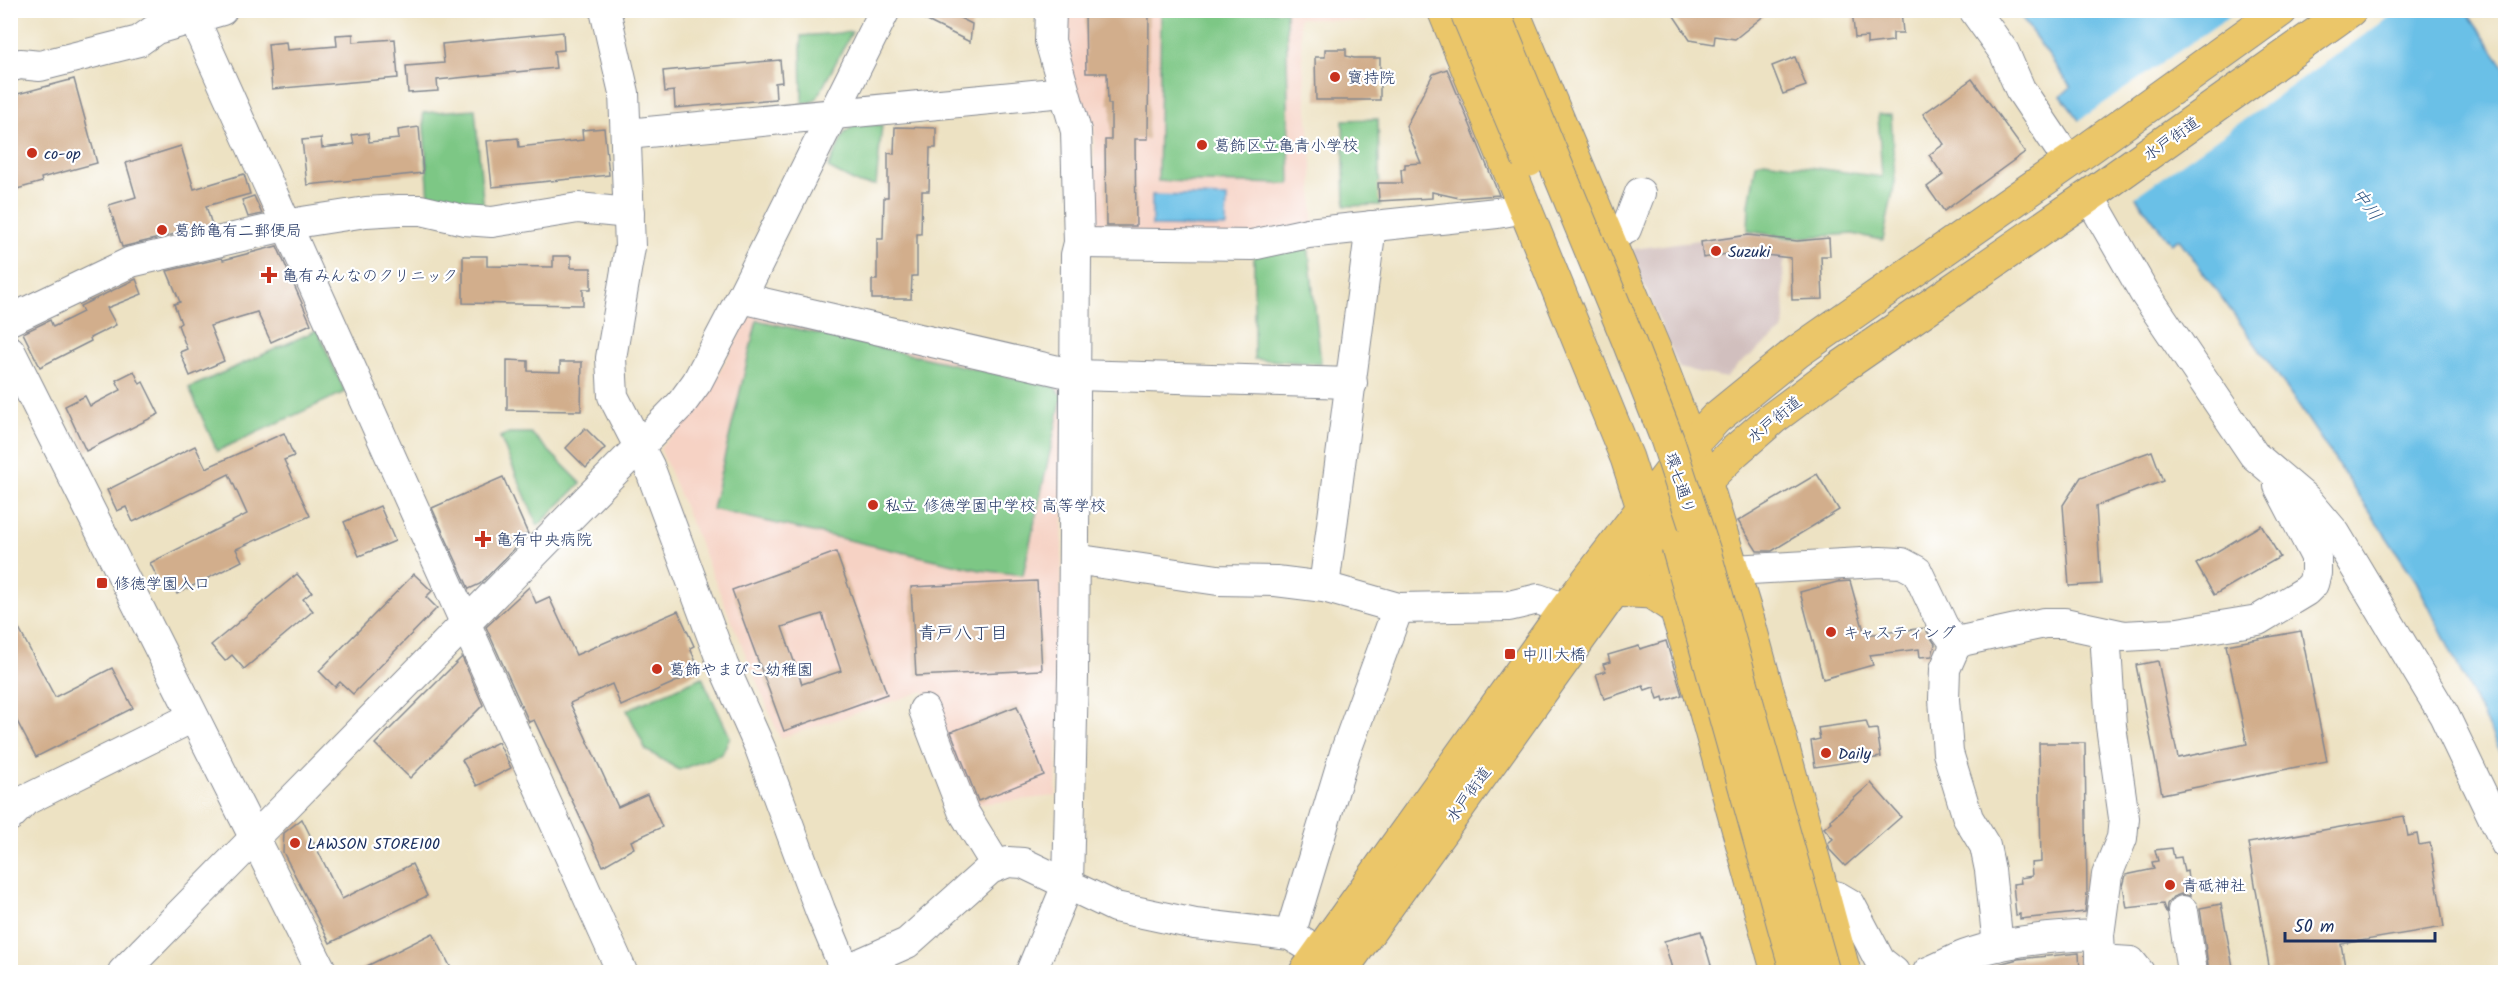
<svg xmlns="http://www.w3.org/2000/svg" width="2516" height="983" font-family="Kalam,'Klee One',sans-serif">
	<style>
		.built { fill: #f6d2c4 }
		.industrial { fill: #d1bfbe }
		.green { fill: #7dc785; stroke: #4c7b72; stroke-width: 1.5 }
		.water { fill: #6ac0e7; stroke: #4278a2; stroke-width: 1.5 }
		.pier { fill: #ede2c3 }
		.building { fill: #d2ae8c; fill-rule: evenodd }
		.lines { fill: none; stroke-linecap: round; stroke-linejoin: round }
		.minor-casing { stroke: #848890; stroke-width: 32 }
		.major-casing { stroke: #848890; stroke-width: 35 }
		.highway-casing { stroke: #848890; stroke-width: 35 }
		.minor { stroke: #fff; stroke-width: 30 }
		.major { stroke: #ebc669; stroke-width: 33 }
		.highway { stroke: #ebc669; stroke-width: 33 }
		.major-bridge-casing { stroke: #848890; stroke-width: 35; stroke-linecap: butt }
		.major-bridge { stroke: #ebc669; stroke-width: 33 }
		.poi-dot { fill: #c8321e; stroke: #fff; stroke-width: 2 }
		.labels { text-anchor: middle; stroke-width: 4.5; stroke-linejoin: round; paint-order: stroke }
		.poi-label { font-size: 16px; fill: #1b2f5e; stroke: #fff; text-anchor: start }
		.street-label { font-size: 16px; fill: #1b2f5e; stroke: #fff }
		.water-label { font-size: 18px; font-style: italic; fill: #335a87; stroke: #fff }
		.neighbourhood-label { font-size: 18px; fill: #1b2f5e; stroke: #fff }
	</style>
	<rect width="100%" height="100%" fill="#fff"/>
	<filter id="ink" filterUnits="userSpaceOnUse"><feTurbulence type="fractalNoise" baseFrequency=".0167" numOctaves="2"/><feDisplacementMap in="SourceGraphic" scale="12" xChannelSelector="R" yChannelSelector="G"/><feConvolveMatrix kernelMatrix="1 2 1 2 8 2 1 2 1" color-interpolation-filters="sRGB"/></filter>
	<filter id="wash" filterUnits="userSpaceOnUse"><feTurbulence type="fractalNoise" baseFrequency=".008" numOctaves="4" result="noise"/><feDisplacementMap in="SourceGraphic" scale="24" xChannelSelector="R" yChannelSelector="G"/><feGaussianBlur stdDeviation="1.35" result="paint"/><feColorMatrix in="noise" values="0 0 0 0 0 0 0 0 0 0 0 0 0 0 0 0 0 1.4 0 .05"/><feComposite in="paint" operator="in"/></filter>
	<g filter="url(#wash)">
		<rect width="100%" height="100%" fill="#ede2c3"/>
		<!-- built -->
		<g class="built">
			<path d="M 1060,11 L 1367,11 L 1366,22 L 1299,18 L 1312,165 L 1313,224 L 1243,241 L 1093,233 L 1094,124 L 1068,78 Z"/>
			<path d="M 755,315 L 1057,382 L 1066,392 L 1056,796 L 969,805 L 924,691 L 780,738 L 660,448 L 706,399 L 747,319 Z"/>
		</g>
		<!-- industrial -->
		<path class="industrial" d="M 1748,233 L 1791,240 L 1783,267 L 1785,320 L 1782,331 L 1737,366 L 1726,378 L 1679,368 L 1633,258 L 1634,249 Z"/>
		<!-- green -->
		<g class="green">
			<path d="M 1161,11 L 1286,11 L 1290,184 L 1158,181 Z"/>
			<path d="M 852,32 L 817,98 L 811,102 L 802,103 L 801,36 Z"/>
			<path d="M 475,109 L 484,211 L 429,199 L 423,113 Z"/>
			<path d="M 1878,115 L 1891,115 L 1895,182 L 1883,240 L 1853,234 L 1793,238 L 1748,231 L 1749,205 L 1756,164 L 1764,161 L 1882,177 Z"/>
			<path d="M 1378,119 L 1380,205 L 1345,206 L 1343,120 Z"/>
			<path d="M 854,125 L 882,125 L 876,185 L 859,184 L 828,168 L 844,134 Z"/>
			<path d="M 1308,244 L 1321,364 L 1254,359 L 1254,253 Z"/>
			<path d="M 757,320 L 1055,387 L 1062,397 L 1023,575 L 980,570 L 712,509 Z"/>
			<path d="M 317,330 L 345,392 L 217,451 L 189,388 Z"/>
			<path d="M 509,433 L 531,433 L 581,483 L 538,526 L 500,437 Z"/>
			<path d="M 702,677 L 730,737 L 722,754 L 679,770 L 646,750 L 627,710 Z"/>
		</g>
		<!-- water -->
		<g class="water">
			<path d="M 2017,11 L 2466,11 L 2505,68 L 2505,761 L 2416,581 L 2280,378 L 2179,239 L 2171,244 L 2061,96 L 2071,87 Z"/>
			<path d="M 1152,195 L 1227,197 L 1226,227 L 1152,226 Z"/>
		</g>
		<!-- pier -->
		<path class="pier" d="M 2237,11 L 2398,11 L 2133,198 L 2077,122 Z"/>
		<g id="blocks">
			<!-- building -->
			<g class="building">
				<path d="M 905,10 L 944,10 L 972,24 L 970,42 Z"/>
				<path d="M 1085,10 L 1149,10 L 1148,139 L 1135,139 L 1136,226 L 1106,226 L 1105,140 L 1111,140 L 1111,104 L 1108,104 L 1107,73 L 1086,73 Z"/>
				<path d="M 1670,10 L 1771,10 L 1735,39 L 1715,36 L 1714,44 L 1690,40 Z"/>
				<path d="M 1852,10 L 1901,10 L 1903,33 L 1893,33 L 1893,41 L 1867,44 L 1867,37 L 1855,38 Z"/>
				<path d="M 563,32 L 564,50 L 554,51 L 556,68 L 437,80 L 438,91 L 408,93 L 406,66 L 444,63 L 442,44 Z"/>
				<path d="M 353,34 L 353,42 L 395,39 L 398,78 L 272,89 L 268,44 L 286,42 L 287,50 L 337,46 L 336,35 Z"/>
				<path d="M 1325,49 L 1346,49 L 1346,56 L 1354,58 L 1380,58 L 1380,100 L 1316,100 L 1315,57 L 1325,57 Z"/>
				<path d="M 1795,57 L 1806,86 L 1783,94 L 1772,66 Z"/>
				<path d="M 780,60 L 782,82 L 775,83 L 776,99 L 675,108 L 674,91 L 665,92 L 663,71 Z"/>
				<path d="M 1447,69 L 1499,195 L 1459,198 L 1432,192 L 1432,198 L 1379,201 L 1378,183 L 1402,183 L 1401,169 L 1405,169 L 1405,164 L 1421,163 L 1406,126 L 1433,74 Z"/>
				<path d="M 74,79 L 97,163 L 41,178 L 42,182 L 10,191 L 10,96 Z"/>
				<path d="M 1972,79 L 2025,152 L 1944,211 L 1927,187 L 1943,175 L 1929,155 L 1944,144 L 1923,114 Z"/>
				<path d="M 419,127 L 423,173 L 307,185 L 302,140 L 321,138 L 322,148 L 354,144 L 352,135 L 368,133 L 369,142 L 399,139 L 398,130 Z"/>
				<path d="M 895,127 L 936,128 L 936,148 L 930,148 L 929,191 L 922,191 L 921,234 L 917,234 L 917,276 L 912,276 L 911,299 L 872,299 L 872,280 L 877,280 L 877,239 L 883,239 L 884,197 L 888,197 L 888,153 L 894,154 Z"/>
				<path d="M 604,128 L 609,175 L 492,187 L 487,141 L 518,138 L 519,147 L 583,140 L 582,130 Z"/>
				<path d="M 181,146 L 194,189 L 244,174 L 250,194 L 206,206 L 212,225 L 122,247 L 109,205 L 136,197 L 126,163 Z"/>
				<path d="M 254,196 L 262,214 L 248,217 L 242,200 Z"/>
				<path d="M 1748,235 L 1797,241 L 1829,238 L 1830,256 L 1821,256 L 1823,299 L 1792,300 L 1791,258 L 1739,252 L 1703,258 L 1701,242 Z"/>
				<path d="M 277,246 L 311,324 L 271,342 L 257,312 L 210,326 L 224,361 L 190,376 L 180,352 L 187,349 L 178,325 L 181,323 L 174,304 L 180,302 L 167,271 L 222,258 L 223,260 Z"/>
				<path d="M 463,256 L 487,256 L 487,266 L 553,267 L 553,256 L 571,256 L 571,268 L 591,268 L 591,289 L 583,289 L 583,305 L 463,303 Z"/>
				<path d="M 136,279 L 142,294 L 107,308 L 116,325 L 90,338 L 91,341 L 40,367 L 23,333 L 50,320 L 53,327 L 83,312 L 80,306 Z"/>
				<path d="M 507,360 L 528,361 L 528,371 L 560,372 L 560,362 L 582,362 L 581,411 L 507,410 Z"/>
				<path d="M 134,371 L 140,384 L 143,382 L 159,414 L 86,451 L 65,406 L 85,396 L 90,406 L 121,390 L 116,380 Z"/>
				<path d="M 585,428 L 605,448 L 586,468 L 566,448 Z"/>
				<path d="M 284,433 L 294,456 L 284,460 L 310,516 L 236,549 L 242,561 L 177,594 L 169,578 L 160,583 L 150,563 L 247,514 L 229,474 L 133,522 L 126,507 L 117,511 L 107,490 L 195,446 L 206,468 Z"/>
				<path d="M 2152,451 L 2163,481 L 2096,506 L 2101,584 L 2069,586 L 2063,505 L 2081,477 Z"/>
				<path d="M 1817,474 L 1839,510 L 1772,551 L 1757,551 L 1738,521 Z"/>
				<path d="M 503,477 L 528,534 L 513,541 L 516,547 L 480,584 L 469,589 L 432,508 Z"/>
				<path d="M 380,506 L 395,541 L 359,556 L 344,522 Z"/>
				<path d="M 2261,525 L 2280,557 L 2214,595 L 2196,564 Z"/>
				<path d="M 836,552 L 887,694 L 784,731 L 732,590 ZM 822,614 L 841,671 L 802,684 L 782,627 Z"/>
				<path d="M 297,574 L 312,592 L 303,599 L 313,611 L 244,669 L 232,655 L 225,661 L 211,645 Z"/>
				<path d="M 414,574 L 432,591 L 426,597 L 437,608 L 353,694 L 340,682 L 335,687 L 319,671 Z"/>
				<path d="M 1037,581 L 1042,670 L 916,676 L 911,587 Z"/>
				<path d="M 1850,581 L 1865,635 L 1925,628 L 1935,644 L 1932,656 L 1920,657 L 1919,649 L 1870,655 L 1873,665 L 1823,679 L 1800,592 L 1837,582 Z"/>
				<path d="M 529,587 L 536,603 L 549,597 L 576,655 L 678,611 L 694,646 L 690,648 L 700,671 L 621,706 L 612,684 L 570,703 L 618,807 L 647,794 L 662,827 L 631,841 L 634,848 L 603,866 L 534,720 L 529,722 L 486,627 Z"/>
				<path d="M 10,612 L 55,697 L 112,668 L 133,708 L 36,757 L 10,708 Z"/>
				<path d="M 2301,631 L 2327,761 L 2162,794 L 2136,665 L 2158,661 L 2178,758 L 2247,744 L 2226,645 Z"/>
				<path d="M 1666,641 L 1682,695 L 1664,701 L 1663,697 L 1658,699 L 1654,687 L 1645,690 L 1643,686 L 1604,699 L 1596,674 L 1606,671 L 1603,664 L 1610,662 L 1608,655 L 1639,646 L 1640,649 Z"/>
				<path d="M 462,657 L 483,705 L 410,778 L 375,744 Z"/>
				<path d="M 1017,706 L 1044,775 L 978,801 L 951,732 Z"/>
				<path d="M 1866,721 L 1869,730 L 1877,729 L 1881,757 L 1815,767 L 1811,741 L 1820,739 L 1818,728 Z"/>
				<path d="M 498,742 L 511,768 L 477,786 L 462,760 Z"/>
				<path d="M 2039,743 L 2085,743 L 2087,893 L 2085,912 L 2020,919 L 2020,914 L 2016,915 L 2013,884 L 2021,883 L 2020,878 L 2032,876 L 2031,863 L 2041,862 Z"/>
				<path d="M 1871,783 L 1901,817 L 1845,866 L 1830,850 L 1828,843 L 1833,839 L 1824,828 L 1832,822 L 1830,820 Z"/>
				<path d="M 2404,816 L 2408,836 L 2417,834 L 2419,845 L 2430,843 L 2444,927 L 2341,944 L 2346,972 L 2270,972 L 2248,843 Z"/>
				<path d="M 302,819 L 342,899 L 412,864 L 427,896 L 330,943 L 283,852 L 284,833 Z"/>
				<path d="M 2172,848 L 2174,858 L 2181,857 L 2184,872 L 2187,871 L 2190,896 L 2181,894 L 2173,897 L 2167,904 L 2166,913 L 2163,904 L 2127,908 L 2123,886 L 2126,875 L 2154,869 L 2152,862 L 2158,861 L 2155,850 Z"/>
				<path d="M 2221,904 L 2234,972 L 2209,972 L 2200,908 Z"/>
				<path d="M 1701,931 L 1713,972 L 1673,972 L 1664,941 Z"/>
				<path d="M 433,933 L 453,972 L 355,972 Z"/>
				<path d="M 2079,953 L 2080,972 L 1969,972 L 2018,959 Z"/>
			</g>
		</g>
	</g>
	<g filter="url(#ink)">
		<use href="#blocks" fill-opacity="0" stroke="#848890" stroke-width="1.5"/>
		<g class="lines">
			<defs>
				<g id="minor">
					<path d="M 190,10 L 622,972"/>
					<path d="M 605,10 L 624,93 L 630,247 L 611,358 L 613,396 L 649,466 L 723,665 L 760,748 L 820,910 L 846,972"/>
					<path d="M 1974,10 L 2004,52 L 2020,89 L 2069,162"/>
					<path d="M 10,67 L 20,64 L 40,66 L 139,41 L 156,29 L 222,10"/>
					<path d="M 627,134 L 1064,92"/>
					<path d="M 2089,196 L 2144,292 L 2254,455 L 2307,500 L 2335,533 L 2444,715 L 2506,844"/>
					<path d="M 1607,237 L 1626,229 L 1640,193"/>
					<path d="M 1079,243 L 1252,245 L 1308,233 L 1497,213 L 1525,208"/>
					<path d="M 741,298 L 1076,375 L 1352,383"/>
					<path d="M 10,320 L 131,262 L 302,222 L 366,212 L 399,210 L 421,210 L 464,220 L 492,222 L 578,208 L 629,213"/>
					<path d="M 10,351 L 322,972"/>
					<path d="M 1074,559 L 1218,580 L 1276,581 L 1324,587 L 1398,608 L 1509,606 L 1538,599 L 1566,609"/>
					<path d="M 1733,570 L 1880,562 L 1902,563 L 1917,571 L 1943,626 L 1956,644 L 1966,640 L 2044,623 L 2064,623 L 2124,636 L 2178,633 L 2258,620 L 2306,591 L 2313,584 L 2316,573 L 2316,557 L 2279,486"/>
					<path d="M 1324,587 L 1371,226"/>
					<path d="M 1956,644 L 1945,669 L 1944,699 L 1948,753 L 1968,818 L 1985,846 L 1990,870 L 1998,946"/>
					<path d="M 924,710 L 963,811 L 996,865"/>
					<path d="M 10,816 L 26,800 L 193,717"/>
					<path d="M 1823,893 L 1838,897 L 1850,904 L 1880,961 L 1894,972"/>
					<path d="M 2183,911 L 2192,972"/>
					<path d="M 1290,935 L 1345,753 L 1398,608"/>
					<path d="M 2100,960 L 2131,962 L 2139,972"/>
					<path d="M 123,972 L 681,404 L 697,382 L 741,298 L 885,10"/>
					<path d="M 841,972 L 907,943 L 990,869 L 1008,862 L 1023,863 L 1115,907 L 1195,924 L 1290,935 L 1320,953"/>
					<path d="M 1031,972 L 1068,883 L 1073,676 L 1076,255 L 1079,243 L 1076,131 L 1050,41 L 1051,10"/>
					<path d="M 1928,972 C 1941,967 1953,960 1966,955 C 2007,940 2056,936 2099,935"/>
					<path d="M 2101,972 L 2099,935 L 2107,875 L 2122,838 L 2124,818 L 2111,726 L 2105,632"/>
				</g>
				<g id="major">
					<path d="M 1444,10 L 1627,458 L 1687,644 L 1778,972"/>
					<path d="M 1512,10 L 1657,356 L 1705,481 L 1749,624 L 1844,972"/>
					<path d="M 1614,590 L 1651,592 L 1675,608"/>
				</g>
				<g id="highway">
					<path d="M 1306,972 L 1566,609 L 1692,444 L 1716,418 L 1797,352 L 2085,151 L 2281,10"/>
					<path d="M 1340,972 L 1614,590 L 1705,481 L 1735,451 L 1773,418 L 1840,368 L 2089,196 L 2350,10"/>
				</g>
			</defs>
			<!-- minor casing -->
			<use href="#minor" class="minor-casing"/>
			<!-- major casing -->
			<use href="#major" class="major-casing"/>
			<!-- highway casing -->
			<use href="#highway" class="highway-casing"/>
			<!-- minor -->
			<use href="#minor" class="minor"/>
			<!-- major -->
			<use href="#major" class="major"/>
			<!-- highway -->
			<use href="#highway" class="highway"/>
			<defs>
				<g id="major-bridge">
					<path d="M 1466,10 L 1529,160"/>
					<path d="M 1492,10 L 1627,337 L 1667,439 L 1705,555 L 1823,972"/>
					<path d="M 1678,547 L 1797,972"/>
				</g>
			</defs>
			<!-- major-bridge casing -->
			<use href="#major-bridge" class="major-bridge-casing"/>
			<!-- major-bridge -->
			<use href="#major-bridge" class="major-bridge"/>
		</g>
	</g>
	<!-- markers -->
	<g class="poi-dot">
		<circle cx="1335" cy="77" r="6"/>
		<circle cx="1202" cy="145" r="6"/>
		<circle cx="32" cy="153" r="6"/>
		<circle cx="162" cy="230" r="6"/>
		<circle cx="1716" cy="251" r="6"/>
		<path d="M266 266h6v6h6v6h-6v6h-6v-6h-6v-6h6z"/>
		<circle cx="873" cy="505" r="6"/>
		<path d="M480 530h6v6h6v6h-6v6h-6v-6h-6v-6h6z"/>
		<rect x="96" y="577" width="12" height="12" rx="3"/>
		<circle cx="1831" cy="632" r="6"/>
		<rect x="1504" y="648" width="12" height="12" rx="3"/>
		<circle cx="657" cy="669" r="6"/>
		<circle cx="1826" cy="753" r="6"/>
		<circle cx="295" cy="843" r="6"/>
		<circle cx="2170" cy="885" r="6"/>
	</g>
	<g class="labels">
		<!-- poi labels -->
		<g class="poi-label">
			<text x="1347" y="83">寶持院</text>
			<text x="1214" y="151">葛飾区立亀青小学校</text>
			<text x="44" y="159">co-op</text>
			<text x="174" y="236">葛飾亀有二郵便局</text>
			<text x="1728" y="257">Suzuki</text>
			<text x="282" y="281">亀有みんなのクリニック</text>
			<text x="885" y="511">私立 修徳学園中学校 高等学校</text>
			<text x="496" y="545">亀有中央病院</text>
			<text x="114" y="589">修徳学園入口</text>
			<text x="1843" y="638">キャスティング</text>
			<text x="1522" y="660">中川大橋</text>
			<text x="669" y="675">葛飾やまびこ幼稚園</text>
			<text x="1838" y="759">Daily</text>
			<text x="307" y="849">LAWSON STORE100</text>
			<text x="2182" y="891">青砥神社</text>
		</g>
		<!-- street labels -->
		<g class="street-label">
			<text transform="translate(2171 138) rotate(-35)" y="6">水戸街道</text>
			<text transform="translate(1774 419) rotate(-39)" y="6">水戸街道</text>
			<text transform="translate(1681 483) rotate(72)" y="6">環七通り</text>
			<text transform="translate(1468 794) rotate(-54)" y="6">水戸街道</text>
		</g>
		<!-- water labels -->
		<g class="water-label">
			<text transform="translate(2367 204) rotate(54)" y="6">中川</text>
		</g>
		<!-- neighbourhood labels -->
		<g class="neighbourhood-label">
			<text x="963" y="639">青戸八丁目</text>
		</g>
	</g>
	<!-- margin -->
	<rect width="2516" height="983" fill="none" stroke="#fff" stroke-width="36"/>
	<!-- scale -->
	<path d="M2285 932v9h150v-9" fill="none" stroke="#1b2f5e" stroke-width="3"/>
	<text x="2294" y="932" font-size="18" fill="#1b2f5e" stroke="#ffffff" stroke-width="4.5" paint-order="stroke">50 m</text>
</svg>
